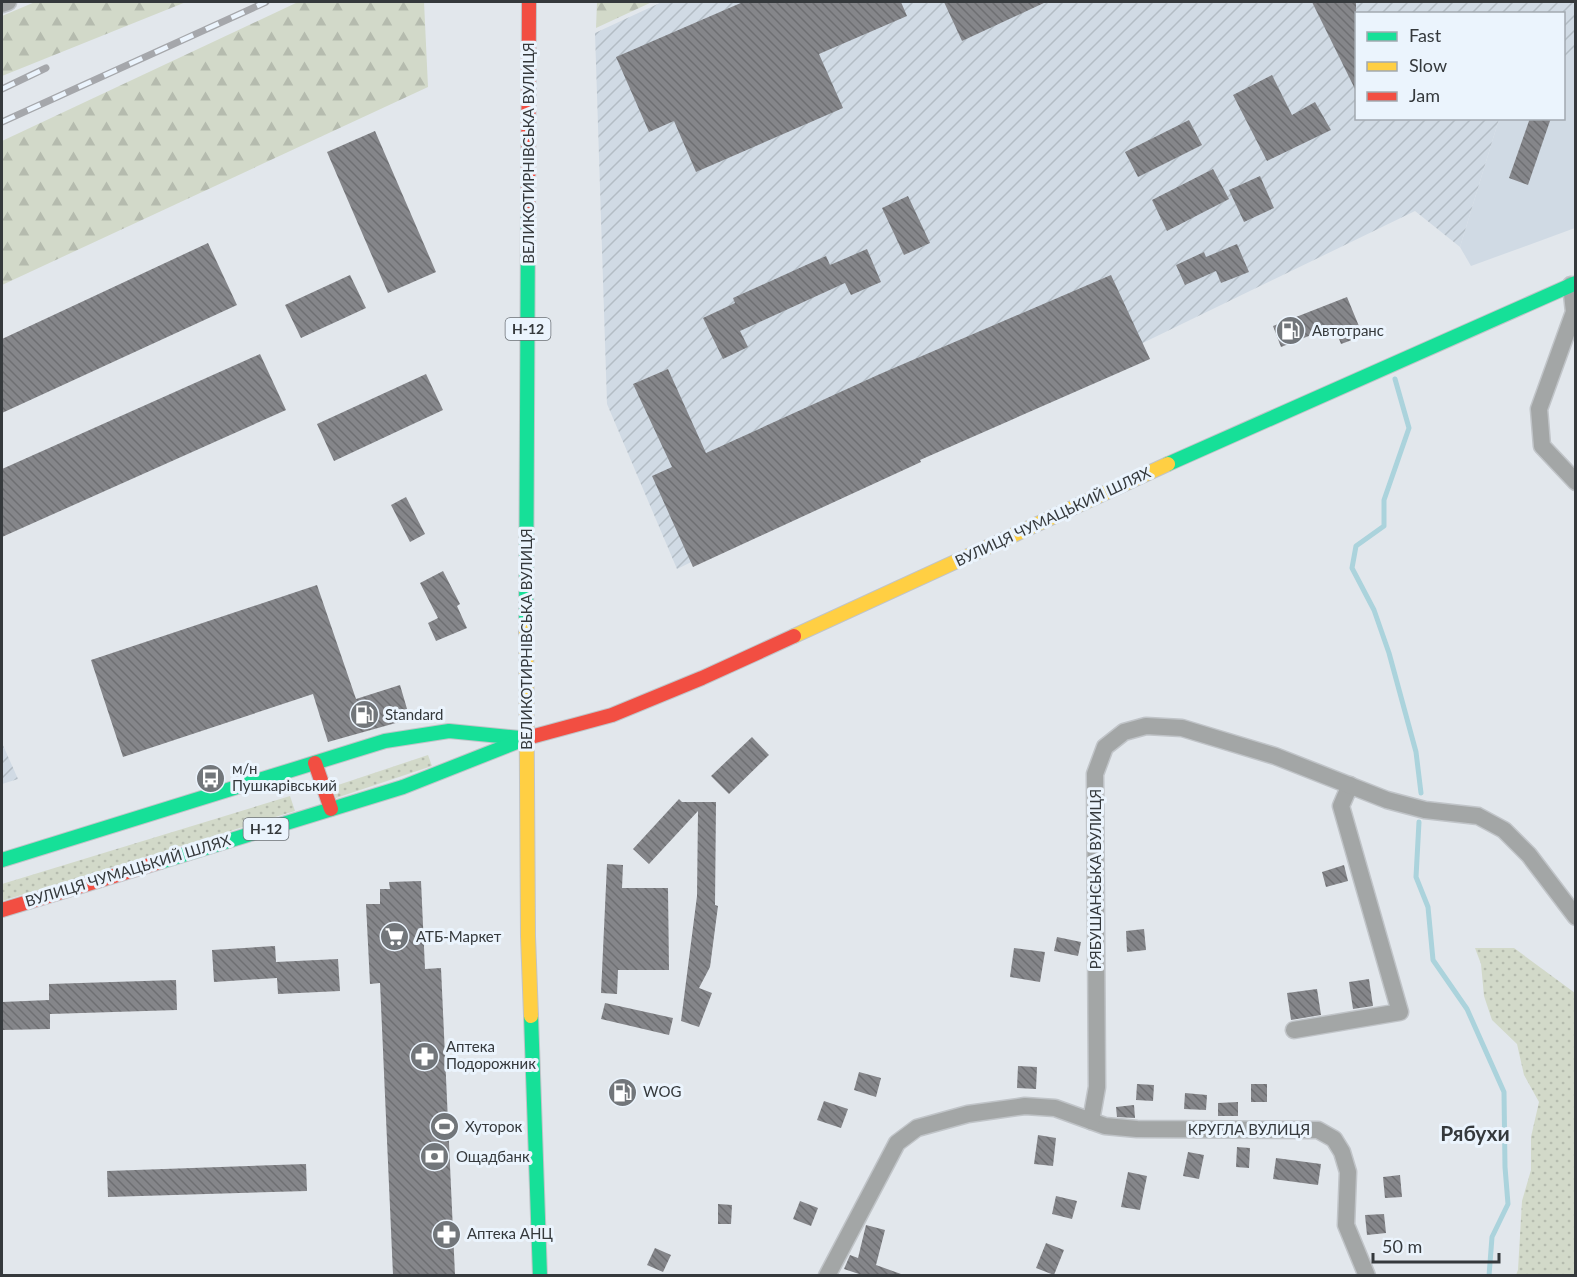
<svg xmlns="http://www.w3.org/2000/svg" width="1577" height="1277" font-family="Lato,sans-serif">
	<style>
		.built { fill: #d0dae4 }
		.industrial { fill: url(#industrial-furrows) }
		.grass { fill: url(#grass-dots) }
		.forest { fill: url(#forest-firs) }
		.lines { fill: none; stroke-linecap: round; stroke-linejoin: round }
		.stream { stroke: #abd3dc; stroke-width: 5 }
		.building { fill: url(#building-back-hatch) }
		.street-casing { stroke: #c0c4c8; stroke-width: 19 }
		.fast-casing { stroke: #c0c4c8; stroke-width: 16 }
		.slow-casing { stroke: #c0c4c8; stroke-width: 16 }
		.jam-casing { stroke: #c0c4c8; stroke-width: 16 }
		.street { stroke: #a3a6a6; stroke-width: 16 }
		.fast { stroke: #16e098; stroke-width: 14 }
		.slow { stroke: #ffcf43; stroke-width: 14 }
		.jam { stroke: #f24e42; stroke-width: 14 }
		.rail-casing { stroke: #a5a7ab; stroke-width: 7 }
		.rail { stroke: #ebf4fd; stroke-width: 4.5; stroke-dasharray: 14; stroke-linecap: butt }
		.labels { text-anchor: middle; stroke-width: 6; stroke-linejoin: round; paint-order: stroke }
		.shield { fill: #ebf4fd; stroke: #6c7176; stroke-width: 1.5 }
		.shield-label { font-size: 14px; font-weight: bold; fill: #35393c }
		.street-label { font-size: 15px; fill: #35393c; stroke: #ebf4fd }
		.poi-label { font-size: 15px; fill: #35393c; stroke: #ebf4fd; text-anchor: start }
		.district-label { font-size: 21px; font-weight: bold; fill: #35393c; stroke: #ebf4fd }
	</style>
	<defs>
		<pattern id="industrial-furrows" width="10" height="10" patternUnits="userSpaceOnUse" patternTransform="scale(1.5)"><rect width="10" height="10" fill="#d0dae4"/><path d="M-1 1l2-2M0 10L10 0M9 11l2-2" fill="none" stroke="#b3bcc4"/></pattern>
		<pattern id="grass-dots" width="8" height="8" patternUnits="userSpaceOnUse" patternTransform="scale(1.5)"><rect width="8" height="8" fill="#d2d9c9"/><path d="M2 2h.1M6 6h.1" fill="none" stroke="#b5bbae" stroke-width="1.8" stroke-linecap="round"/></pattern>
		<pattern id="forest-firs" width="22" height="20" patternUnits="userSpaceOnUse" patternTransform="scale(1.5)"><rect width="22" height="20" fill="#d2d9c9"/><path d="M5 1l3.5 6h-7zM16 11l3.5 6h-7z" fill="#b5bbae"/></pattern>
		<pattern id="building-back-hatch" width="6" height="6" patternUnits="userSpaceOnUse" patternTransform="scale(1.5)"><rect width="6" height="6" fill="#85868a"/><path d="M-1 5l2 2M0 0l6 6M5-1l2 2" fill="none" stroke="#6e6f72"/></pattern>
	</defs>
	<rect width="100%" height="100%" fill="#e2e7ec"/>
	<!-- built -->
	<path class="built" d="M 1564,60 L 1575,60 L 1575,228 L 1471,266 L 1460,247 L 1499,119 L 1564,118 Z"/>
	<!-- industrial -->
	<g class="industrial">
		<path d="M 662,2 L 1576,2 L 1575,60 L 1564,60 L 1564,14 L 1356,14 L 1356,118 L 1499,119 L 1460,247 L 1415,211 L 677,569 L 607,404 L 595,33 Z"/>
		<path d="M 2,743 L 18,779 L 2,784 Z"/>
	</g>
	<!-- grass -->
	<g class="grass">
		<path d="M 428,755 L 432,766 L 336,798 L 332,787 Z"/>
		<path d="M 290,796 L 295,811 L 2,901 L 2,884 Z"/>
		<path d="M 1475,948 L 1514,948 L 1575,993 L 1575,1275 L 1516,1275 L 1518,1270 L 1522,1201 L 1531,1170 L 1531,1137 L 1539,1102 L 1524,1075 L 1517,1044 L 1492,1020 L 1484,996 L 1481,964 Z"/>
	</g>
	<!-- forest -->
	<g class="forest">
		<path d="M 35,2 L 186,2 L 2,76 L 2,16 Z"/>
		<path d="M 298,2 L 424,2 L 428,87 L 2,285 L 2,141 Z"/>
		<path d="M 597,2 L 652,2 L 596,28 Z"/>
	</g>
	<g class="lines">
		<!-- stream -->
		<g class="stream">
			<path d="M 1395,379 L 1409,428 L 1384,500 L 1384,526 L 1356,546 L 1352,568 L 1374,610 L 1389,653 L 1416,752 L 1421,793"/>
			<path d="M 1419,822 L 1416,877 L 1428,907 L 1433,960 L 1467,1009 L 1504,1092 L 1505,1167 L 1508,1204 L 1492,1237 L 1489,1276"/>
		</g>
	</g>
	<!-- building -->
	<g class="building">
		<path d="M 743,2 L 901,2 L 907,16 L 819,54 L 843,108 L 696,172 L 674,121 L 649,132 L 616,57 Z"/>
		<path d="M 944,2 L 1046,2 L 962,41 Z"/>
		<path d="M 1312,2 L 1356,2 L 1356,91 Z"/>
		<path d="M 1272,75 L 1292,115 L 1315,102 L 1331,130 L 1267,161 L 1233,95 Z"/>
		<path d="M 1530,118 L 1551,118 L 1528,185 L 1509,178 Z"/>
		<path d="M 1189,120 L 1202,145 L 1138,177 L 1125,152 Z"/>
		<path d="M 375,131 L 436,272 L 388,293 L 327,152 Z"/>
		<path d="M 1213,169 L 1229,199 L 1167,231 L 1152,200 Z"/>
		<path d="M 1260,176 L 1274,208 L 1244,222 L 1229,190 Z"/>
		<path d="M 908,196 L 930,243 L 904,255 L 882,208 Z"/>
		<path d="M 208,243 L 237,305 L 2,413 L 2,339 Z"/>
		<path d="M 1237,244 L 1249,272 L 1221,283 L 1216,271 L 1185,285 L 1176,265 L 1204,252 L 1206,257 Z"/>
		<path d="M 867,249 L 881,282 L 851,295 L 845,283 L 740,331 L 748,347 L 723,359 L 703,318 L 735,303 L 733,298 L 826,256 L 830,265 Z"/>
		<path d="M 350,275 L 366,308 L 301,338 L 285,305 Z"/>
		<path d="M 1111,275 L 1150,359 L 920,460 L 921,462 L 693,567 L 652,476 L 672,467 L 633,384 L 668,369 L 706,453 L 880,374 Z"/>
		<path d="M 1347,297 L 1363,336 L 1341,344 L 1334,326 L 1281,347 L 1273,326 Z"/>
		<path d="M 260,354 L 286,410 L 2,537 L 2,469 Z"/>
		<path d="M 426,374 L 443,410 L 334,461 L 317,424 Z"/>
		<path d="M 406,497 L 425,534 L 410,542 L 391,505 Z"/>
		<path d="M 443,571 L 460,604 L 457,606 L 467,628 L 436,641 L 428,623 L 438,618 L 420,583 Z"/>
		<path d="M 317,585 L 356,699 L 400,685 L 410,719 L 328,742 L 313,694 L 123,757 L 91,660 Z"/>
		<path d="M 752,737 L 769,755 L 729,794 L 711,776 Z"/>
		<path d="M 679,799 L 682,802 L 716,802 L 715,905 L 718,906 L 710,967 L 699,988 L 712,993 L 699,1027 L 681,1021 L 697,896 L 698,811 L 649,864 L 633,849 Z"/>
		<path d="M 607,864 L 623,865 L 622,888 L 668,888 L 669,970 L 618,970 L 617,994 L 601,993 Z"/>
		<path d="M 1344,865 L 1348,881 L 1326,887 L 1322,872 Z"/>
		<path d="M 421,881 L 425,969 L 441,968 L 455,1275 L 393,1275 L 380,983 L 370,984 L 366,904 L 380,904 L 380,889 L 390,889 L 389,882 Z"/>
		<path d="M 1144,929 L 1146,950 L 1127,952 L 1126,931 Z"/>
		<path d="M 1057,937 L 1081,942 L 1078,956 L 1054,951 Z"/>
		<path d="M 275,946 L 276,962 L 338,959 L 340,991 L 278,994 L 277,978 L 214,982 L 212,950 Z"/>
		<path d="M 1014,948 L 1045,952 L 1040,982 L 1010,977 Z"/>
		<path d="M 1369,979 L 1373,1006 L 1353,1009 L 1349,982 Z"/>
		<path d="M 176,980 L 177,1010 L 50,1014 L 50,1029 L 2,1030 L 2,1002 L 49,1000 L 49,984 Z"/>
		<path d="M 1317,989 L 1321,1015 L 1291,1020 L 1287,993 Z"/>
		<path d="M 605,1003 L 673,1018 L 669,1035 L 601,1019 Z"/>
		<path d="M 1018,1066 L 1037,1067 L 1036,1089 L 1017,1088 Z"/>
		<path d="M 859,1072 L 881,1078 L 876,1097 L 854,1090 Z"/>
		<path d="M 1137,1084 L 1154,1085 L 1153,1101 L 1136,1100 Z"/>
		<rect x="1251" y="1084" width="16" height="18"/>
		<path d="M 1185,1093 L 1207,1095 L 1206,1110 L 1184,1109 Z"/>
		<path d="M 824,1101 L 848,1109 L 841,1128 L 817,1120 Z"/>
		<path d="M 1238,1102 L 1238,1116 L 1218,1116 L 1218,1103 Z"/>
		<path d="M 1134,1105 L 1135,1118 L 1117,1117 L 1116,1107 Z"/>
		<path d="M 1038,1135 L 1056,1138 L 1053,1166 L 1034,1164 Z"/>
		<path d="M 1237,1147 L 1250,1148 L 1249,1168 L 1236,1167 Z"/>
		<path d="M 1188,1152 L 1204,1155 L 1199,1179 L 1183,1176 Z"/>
		<path d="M 1276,1158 L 1321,1164 L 1318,1185 L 1273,1179 Z"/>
		<path d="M 306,1164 L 307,1191 L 108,1197 L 107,1171 Z"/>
		<path d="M 1128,1172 L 1147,1176 L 1140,1210 L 1121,1207 Z"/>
		<path d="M 1400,1175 L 1402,1197 L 1385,1198 L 1383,1177 Z"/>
		<path d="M 1056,1196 L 1077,1201 L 1072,1219 L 1052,1214 Z"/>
		<path d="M 800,1201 L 818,1208 L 811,1226 L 793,1219 Z"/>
		<path d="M 718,1204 L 732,1205 L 731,1224 L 718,1224 Z"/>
		<path d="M 1384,1214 L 1386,1233 L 1367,1235 L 1365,1215 Z"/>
		<path d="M 866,1225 L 885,1230 L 876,1265 L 901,1274 L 901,1275 L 862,1275 L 844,1269 L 850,1255 L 858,1258 Z"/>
		<path d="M 1046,1243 L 1064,1250 L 1054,1275 L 1036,1268 Z"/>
		<path d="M 655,1248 L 671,1255 L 663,1272 L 647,1265 Z"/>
	</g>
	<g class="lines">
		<defs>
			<g id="street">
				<path d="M 2,4 L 8,2"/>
				<path d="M 1571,285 L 1574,312 L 1539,409 L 1542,446 L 1576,482"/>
				<path d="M 1294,1030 L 1400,1012 L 1341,806 L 1350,785"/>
				<path d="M 1091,1121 L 1105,1126 L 1137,1129 L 1318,1130 L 1334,1139 L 1342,1152 L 1348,1172 L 1346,1225 L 1367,1276"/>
				<path d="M 827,1276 L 897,1143 L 917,1128 L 968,1114 L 1025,1106 L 1055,1108 L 1091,1121 L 1097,1087 L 1095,774 L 1105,747 L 1124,732 L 1146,726 L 1182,728 L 1275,756 L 1387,800 L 1425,810 L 1478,816 L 1504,830 L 1529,855 L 1576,917"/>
			</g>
			<g id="fast">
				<path d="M 1168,464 L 1576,283"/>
				<path d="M 526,625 L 528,211"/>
				<path d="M 2,860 L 385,741 L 449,731 L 520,738"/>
				<path d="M 160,862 L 403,787 L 527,738"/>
				<path d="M 531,1016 L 540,1276"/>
			</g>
			<g id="slow">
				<path d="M 526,625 L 528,936 L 531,1016"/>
				<path d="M 794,636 L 1168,464"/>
			</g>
			<g id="jam">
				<path d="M 528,211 L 529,2"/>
				<path d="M 527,738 L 612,715 L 702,678 L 794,636"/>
				<path d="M 315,763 L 331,809"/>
				<path d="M 2,910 L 160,862"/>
			</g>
		</defs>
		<!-- street casing -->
		<use href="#street" class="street-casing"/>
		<!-- fast casing -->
		<use href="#fast" class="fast-casing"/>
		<!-- slow casing -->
		<use href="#slow" class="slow-casing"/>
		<!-- jam casing -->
		<use href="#jam" class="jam-casing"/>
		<!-- street -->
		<use href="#street" class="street"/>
		<!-- fast -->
		<use href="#fast" class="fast"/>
		<!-- slow -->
		<use href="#slow" class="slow"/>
		<!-- jam -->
		<use href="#jam" class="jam"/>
		<defs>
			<g id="rail">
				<path d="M 2,89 L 46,68"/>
				<path d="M 2,122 L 266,2"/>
			</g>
		</defs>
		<!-- rail casing -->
		<use href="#rail" class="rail-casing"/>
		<!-- rail -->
		<use href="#rail" class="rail"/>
	</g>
	<!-- icons -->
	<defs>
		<symbol id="fuel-disc" viewBox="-11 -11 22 22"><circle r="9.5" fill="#72767a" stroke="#ebf4fd"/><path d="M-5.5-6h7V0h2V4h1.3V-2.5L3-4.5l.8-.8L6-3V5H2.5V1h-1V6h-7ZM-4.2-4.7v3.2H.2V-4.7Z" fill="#fff"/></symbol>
		<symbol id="bus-disc" viewBox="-11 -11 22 22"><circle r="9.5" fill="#72767a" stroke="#ebf4fd"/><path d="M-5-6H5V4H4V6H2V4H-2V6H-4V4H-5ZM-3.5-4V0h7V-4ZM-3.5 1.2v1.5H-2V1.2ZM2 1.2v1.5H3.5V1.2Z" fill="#fff"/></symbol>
		<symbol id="supermarket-disc" viewBox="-11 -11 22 22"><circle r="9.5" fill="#72767a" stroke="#ebf4fd"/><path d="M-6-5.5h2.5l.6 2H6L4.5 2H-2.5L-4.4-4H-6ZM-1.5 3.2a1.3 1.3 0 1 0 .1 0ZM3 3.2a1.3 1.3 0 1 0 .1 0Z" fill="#fff"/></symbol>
		<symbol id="pharmacy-disc" viewBox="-11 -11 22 22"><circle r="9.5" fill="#72767a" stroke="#ebf4fd"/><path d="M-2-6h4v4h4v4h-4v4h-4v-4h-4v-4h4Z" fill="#fff"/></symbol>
		<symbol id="stadium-disc" viewBox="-11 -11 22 22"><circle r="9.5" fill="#72767a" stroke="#ebf4fd"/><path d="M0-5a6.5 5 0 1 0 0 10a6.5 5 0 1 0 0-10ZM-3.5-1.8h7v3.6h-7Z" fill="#fff"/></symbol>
		<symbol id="bank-disc" viewBox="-11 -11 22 22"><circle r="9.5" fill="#72767a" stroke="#ebf4fd"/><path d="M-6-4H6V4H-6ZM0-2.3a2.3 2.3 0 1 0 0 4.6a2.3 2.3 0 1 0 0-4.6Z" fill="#fff"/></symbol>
	</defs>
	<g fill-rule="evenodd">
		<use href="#fuel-disc" x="1274" y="314" width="33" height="33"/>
		<use href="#fuel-disc" x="348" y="698" width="33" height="33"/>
		<use href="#bus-disc" x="194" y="762" width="33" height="33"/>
		<use href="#supermarket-disc" x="378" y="920" width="33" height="33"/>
		<use href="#pharmacy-disc" x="408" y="1040" width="33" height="33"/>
		<use href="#fuel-disc" x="606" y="1076" width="33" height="33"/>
		<use href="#stadium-disc" x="428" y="1110" width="33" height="33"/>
		<use href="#bank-disc" x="418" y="1140" width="33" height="33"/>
		<use href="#pharmacy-disc" x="430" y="1218" width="33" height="33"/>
	</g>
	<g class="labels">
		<!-- shield labels -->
		<g class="shield">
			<rect x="505.5" y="318" width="45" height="22" rx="4.5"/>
			<rect x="243.5" y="818" width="45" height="22" rx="4.5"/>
		</g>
		<g class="shield-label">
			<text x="528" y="334">Н-12</text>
			<text x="266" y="834">Н-12</text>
		</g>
		<!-- street labels -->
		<g class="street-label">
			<text transform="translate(529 153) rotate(-90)" y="5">ВЕЛИКОТИРНІВСЬКА ВУЛИЦЯ</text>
			<text transform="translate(1053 517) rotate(-25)" y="5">ВУЛИЦЯ ЧУМАЦЬКИЙ ШЛЯХ</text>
			<text transform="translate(527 639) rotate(-90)" y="5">ВЕЛИКОТИРНІВСЬКА ВУЛИЦЯ</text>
			<text transform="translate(128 871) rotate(-17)" y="5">ВУЛИЦЯ ЧУМАЦЬКИЙ ШЛЯХ</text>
			<text transform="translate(1096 879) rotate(-90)" y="5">РЯБУШАНСЬКА ВУЛИЦЯ</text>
			<text x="1249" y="1135">КРУГЛА ВУЛИЦЯ</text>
		</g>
		<!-- poi labels -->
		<g class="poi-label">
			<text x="1312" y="336">Автотранс</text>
			<text x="385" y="720">Standard</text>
			<text x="232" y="774">м/н<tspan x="232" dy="17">Пушкарівський</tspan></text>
			<text x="416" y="942">АТБ-Маркет</text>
			<text x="446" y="1052">Аптека<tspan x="446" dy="17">Подорожник</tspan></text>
			<text x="643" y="1097">WOG</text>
			<text x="465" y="1132">Хуторок</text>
			<text x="456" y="1162">Ощадбанк</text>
			<text x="467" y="1239">Аптека АНЦ</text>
		</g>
		<!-- district labels -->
		<g class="district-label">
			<text x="1475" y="1141">Рябухи</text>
		</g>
	</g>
	<!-- border -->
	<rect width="1577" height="1277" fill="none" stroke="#35393c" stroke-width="6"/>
	<!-- legend -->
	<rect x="1355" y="12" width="210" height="108" fill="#ebf4fd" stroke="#a2a9b0" stroke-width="1.5"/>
	<rect x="1367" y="32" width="30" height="9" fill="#16e098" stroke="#a2a9b0" stroke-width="1.5"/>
	<text x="1409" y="42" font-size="18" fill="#35393c">Fast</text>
	<rect x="1367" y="62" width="30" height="9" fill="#ffcf43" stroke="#a2a9b0" stroke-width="1.5"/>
	<text x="1409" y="72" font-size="18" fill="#35393c">Slow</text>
	<rect x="1367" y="92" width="30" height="9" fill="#f24e42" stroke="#a2a9b0" stroke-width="1.5"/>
	<text x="1409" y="102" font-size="18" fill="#35393c">Jam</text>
	<!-- scale -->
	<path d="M1373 1253v9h126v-9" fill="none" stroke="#35393c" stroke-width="3"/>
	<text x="1382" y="1253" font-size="18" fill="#35393c" stroke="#ebf4fd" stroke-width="4.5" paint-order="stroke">50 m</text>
</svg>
